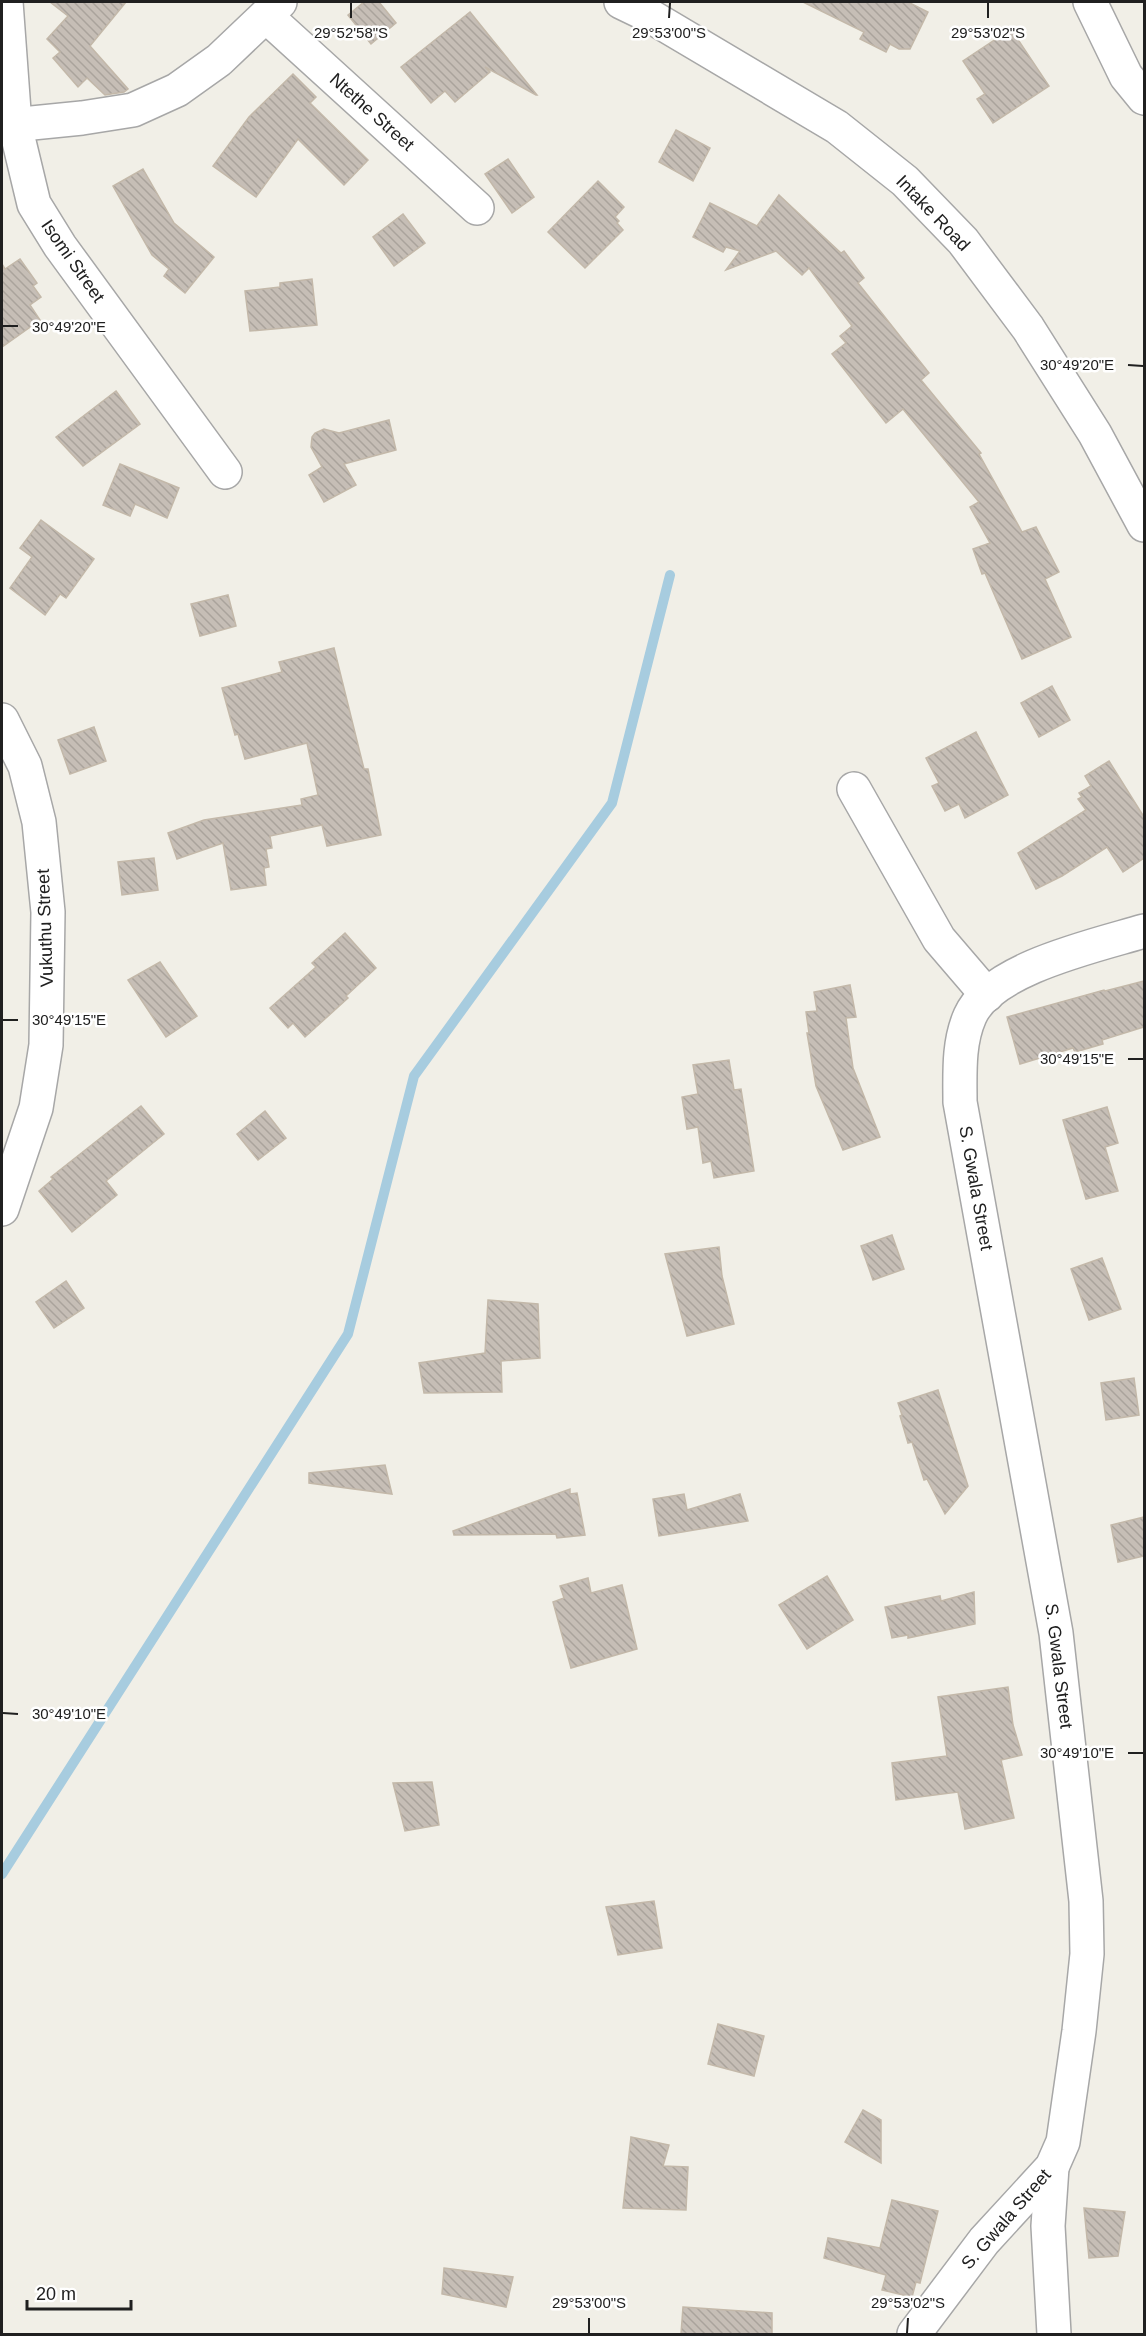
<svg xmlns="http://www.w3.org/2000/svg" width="1146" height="2336" font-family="Arial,sans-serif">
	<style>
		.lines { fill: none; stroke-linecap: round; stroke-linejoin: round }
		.stream { stroke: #a7ccdf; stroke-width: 10 }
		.building { fill: url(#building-back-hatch); stroke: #c3b8a9; stroke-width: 1.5 }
		.minor-casing { stroke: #a7a7a7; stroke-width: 36 }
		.tertiary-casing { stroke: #a7a7a7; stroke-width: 36 }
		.minor { stroke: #fff; stroke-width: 33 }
		.tertiary { stroke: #fff; stroke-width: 33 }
		.ticks { fill: none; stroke: #202020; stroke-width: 2 }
		.labels { text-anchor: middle; stroke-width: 5; stroke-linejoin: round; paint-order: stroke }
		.street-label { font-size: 18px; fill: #202020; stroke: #fff }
		.ticks-label { font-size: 15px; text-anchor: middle; fill: #202020; stroke: #fff; stroke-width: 5; stroke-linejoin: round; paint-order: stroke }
	</style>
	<defs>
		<pattern id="building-back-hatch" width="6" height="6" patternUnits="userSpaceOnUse" patternTransform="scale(1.5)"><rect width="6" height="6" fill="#c6beb6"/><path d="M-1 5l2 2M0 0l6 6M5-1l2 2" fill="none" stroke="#aaa39c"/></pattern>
	</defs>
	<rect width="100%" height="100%" fill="#f1efe7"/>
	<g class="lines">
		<!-- stream -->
		<path class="stream" d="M 2,1874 L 348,1334 L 414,1076 L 612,803 L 670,575"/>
	</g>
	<!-- building -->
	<g class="building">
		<path d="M 50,2 L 126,2 L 90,46 L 128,89 L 124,92 L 105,95 L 87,78 L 78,87 L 53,58 L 60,52 L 47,39 L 68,16 Z"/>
		<path d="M 364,2 L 379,2 L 396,23 L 371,44 L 348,15 Z"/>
		<path d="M 803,2 L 908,2 L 928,12 L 910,49 L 899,49 L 890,44 L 886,52 L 860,39 L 864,32 Z"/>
		<path d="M 470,12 L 537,95 L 536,95 L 485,67 L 490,72 L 455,102 L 445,91 L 431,103 L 401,67 Z"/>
		<path d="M 1011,29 L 1049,86 L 993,123 L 977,99 L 985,94 L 963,61 Z"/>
		<path d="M 293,74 L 316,97 L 310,103 L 368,160 L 344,185 L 298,139 L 256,197 L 213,166 L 249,117 Z"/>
		<path d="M 676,130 L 710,148 L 693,181 L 659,162 Z"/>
		<path d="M 508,159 L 534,197 L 512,213 L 485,174 Z"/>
		<path d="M 143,169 L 174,223 L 214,257 L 185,293 L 164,276 L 169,269 L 152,255 L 113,186 Z"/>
		<path d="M 598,181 L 624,207 L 615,217 L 619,221 L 617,223 L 623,230 L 585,268 L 548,232 Z"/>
		<path d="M 779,195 L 841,253 L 844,251 L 864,278 L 858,283 L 929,373 L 921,380 L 981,453 L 979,454 L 1022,532 L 1036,527 L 1059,572 L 1045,579 L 1071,637 L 1022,659 L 985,573 L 982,574 L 973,549 L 990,543 L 970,507 L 979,502 L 903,409 L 886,423 L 832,354 L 846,343 L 840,336 L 852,326 L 809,268 L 802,275 L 776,251 L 726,270 L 740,251 L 726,247 L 723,252 L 693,237 L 710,203 L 757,226 Z"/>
		<path d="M 403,214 L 425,243 L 394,266 L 373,237 Z"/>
		<path d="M 20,259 L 37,283 L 33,286 L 41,297 L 30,305 L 40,320 L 2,347 L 2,264 L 5,269 Z"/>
		<path d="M 312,279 L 317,325 L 250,331 L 245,291 L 280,287 L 280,283 Z"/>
		<path d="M 116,391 L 140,424 L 83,466 L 56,437 Z"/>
		<path d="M 389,420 L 396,450 L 344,464 L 356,485 L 324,502 L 309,475 L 322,467 L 311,447 L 312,437 L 315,433 L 324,429 L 339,433 Z"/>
		<path d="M 120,464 L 179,488 L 167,518 L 135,504 L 130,516 L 103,505 Z"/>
		<path d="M 41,520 L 94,559 L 66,598 L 60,594 L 45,615 L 10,588 L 32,557 L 20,548 Z"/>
		<path d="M 228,595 L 236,626 L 200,636 L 191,604 Z"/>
		<path d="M 334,648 L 364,769 L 368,769 L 381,835 L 327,846 L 322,825 L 270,836 L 272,848 L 266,849 L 269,867 L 264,868 L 266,885 L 231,890 L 223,843 L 177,859 L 168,833 L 204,820 L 302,805 L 301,799 L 318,795 L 307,743 L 245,759 L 238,734 L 235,735 L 222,688 L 282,672 L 279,662 Z"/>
		<path d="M 1052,686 L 1070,720 L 1039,737 L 1021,703 Z"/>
		<path d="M 94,727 L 106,761 L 70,774 L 58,740 Z"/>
		<path d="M 976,732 L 1008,795 L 965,818 L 959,804 L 945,811 L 932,786 L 939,783 L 926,758 Z"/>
		<path d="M 1109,761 L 1144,817 L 1144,858 L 1123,872 L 1107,847 L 1062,876 L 1036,889 L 1018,853 L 1086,810 L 1078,799 L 1082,797 L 1079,793 L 1091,786 L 1085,776 Z"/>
		<path d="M 154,858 L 158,890 L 122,895 L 118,862 Z"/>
		<path d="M 345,933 L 376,968 L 346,996 L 348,998 L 305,1037 L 293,1023 L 288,1028 L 270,1008 L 316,967 L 312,963 Z"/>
		<path d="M 160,962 L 197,1016 L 166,1037 L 128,980 Z"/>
		<path d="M 1144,981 L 1144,1027 L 1102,1040 L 1103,1044 L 1075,1052 L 1073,1048 L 1020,1064 L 1007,1017 L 1104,990 L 1105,991 Z"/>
		<path d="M 850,985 L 856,1017 L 846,1018 L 853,1068 L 880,1137 L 843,1150 L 816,1086 L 807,1033 L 809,1033 L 806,1012 L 817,1011 L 814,992 Z"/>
		<path d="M 729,1060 L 734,1090 L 741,1089 L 754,1171 L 714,1178 L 711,1161 L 703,1163 L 698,1127 L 687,1129 L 682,1097 L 698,1094 L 693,1065 Z"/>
		<path d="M 141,1106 L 164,1134 L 106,1181 L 117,1195 L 72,1232 L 39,1191 L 53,1179 L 51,1177 Z"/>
		<path d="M 1107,1107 L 1118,1143 L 1105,1147 L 1118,1191 L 1086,1199 L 1063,1120 Z"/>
		<path d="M 265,1111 L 286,1138 L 258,1160 L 237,1134 Z"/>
		<path d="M 892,1235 L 904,1269 L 873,1280 L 861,1246 Z"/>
		<path d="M 719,1247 L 722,1276 L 734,1324 L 687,1336 L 665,1254 Z"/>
		<path d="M 1102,1258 L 1121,1309 L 1089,1320 L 1071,1269 Z"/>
		<path d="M 66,1281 L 84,1308 L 54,1328 L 36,1302 Z"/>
		<path d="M 488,1300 L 538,1304 L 540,1358 L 501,1361 L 502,1392 L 424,1393 L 419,1363 L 485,1353 Z"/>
		<path d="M 1134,1378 L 1139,1415 L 1106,1420 L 1101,1383 Z"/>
		<path d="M 938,1390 L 968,1486 L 945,1514 L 927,1479 L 924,1480 L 912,1442 L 908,1443 L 900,1416 L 902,1415 L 898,1403 Z"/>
		<path d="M 385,1465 L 392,1494 L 309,1483 L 309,1473 Z"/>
		<path d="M 570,1489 L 570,1494 L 577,1493 L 585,1535 L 557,1538 L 556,1534 L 454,1535 L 453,1531 Z"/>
		<path d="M 684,1494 L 687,1510 L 740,1494 L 748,1521 L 659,1536 L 653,1499 Z"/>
		<path d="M 1144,1517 L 1144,1556 L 1118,1562 L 1111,1525 Z"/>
		<path d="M 827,1576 L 853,1620 L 807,1649 L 779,1605 Z"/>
		<path d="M 588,1578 L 591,1593 L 622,1585 L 637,1649 L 571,1668 L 553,1602 L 564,1598 L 560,1586 Z"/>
		<path d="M 974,1592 L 975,1624 L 908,1638 L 908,1635 L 892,1638 L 885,1607 L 940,1596 L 941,1601 Z"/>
		<path d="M 1008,1687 L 1013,1725 L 1022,1755 L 1001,1760 L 1014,1818 L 965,1829 L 958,1792 L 896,1800 L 892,1763 L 947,1756 L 938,1697 Z"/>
		<path d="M 432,1782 L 439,1825 L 405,1831 L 393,1783 Z"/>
		<path d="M 654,1901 L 662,1948 L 618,1955 L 606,1907 Z"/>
		<path d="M 718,2024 L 764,2036 L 754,2076 L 708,2064 Z"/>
		<path d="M 863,2110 L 881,2120 L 881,2163 L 845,2142 Z"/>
		<path d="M 631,2137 L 669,2145 L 663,2166 L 688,2167 L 686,2210 L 623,2208 Z"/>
		<path d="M 892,2200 L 938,2211 L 920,2283 L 916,2282 L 912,2297 L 882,2290 L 886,2275 L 824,2258 L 828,2238 L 880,2248 Z"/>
		<path d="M 1084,2208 L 1125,2212 L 1118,2256 L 1089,2258 Z"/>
		<path d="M 444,2268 L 513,2277 L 506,2307 L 442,2294 Z"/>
		<path d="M 683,2307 L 772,2313 L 772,2334 L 681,2334 Z"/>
	</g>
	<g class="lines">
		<defs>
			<g id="minor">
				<path d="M 6,2 L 15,125 L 34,204 L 60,246 L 225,472"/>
				<path d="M 1090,2 L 1126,76 L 1144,98"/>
				<path d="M 266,16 L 477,208"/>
				<path d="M 2,126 L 82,118 L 133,110 L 177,90 L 219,60 L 280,2"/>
				<path d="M 2,720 L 25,766 L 39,822 L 48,912 L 46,1045 L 36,1108 L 2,1209"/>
				<path d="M 854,789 L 939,939 L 987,995"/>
				<path d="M 1052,2167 L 1048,2226 L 1054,2334"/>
				<path d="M 914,2334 L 984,2241 L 1052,2167 L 1063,2142 L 1079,2031 L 1087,1954 L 1086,1901 L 1056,1633 L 960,1102 C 960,1074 958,1043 970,1016 C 991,968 1098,945 1144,931"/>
			</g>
			<path id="tertiary" d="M 621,2 L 650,16 L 837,127 L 905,181 L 963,241 L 1028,328 L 1095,434 L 1144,525"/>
		</defs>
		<!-- minor casing -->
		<use href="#minor" class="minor-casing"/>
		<!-- tertiary casing -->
		<use href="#tertiary" class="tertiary-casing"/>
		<!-- minor -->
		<use href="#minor" class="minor"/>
		<!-- tertiary -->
		<use href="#tertiary" class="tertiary"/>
	</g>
	<!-- ticks -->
	<path class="ticks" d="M 351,18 L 351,3M 669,18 L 670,3M 988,18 L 988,3M 3,326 L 18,326M 1128,365 L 1143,366M 3,1020 L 18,1020M 1128,1059 L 1143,1059M 3,1713 L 18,1714M 1128,1753 L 1143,1753M 589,2333 L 589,2318M 907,2333 L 908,2318"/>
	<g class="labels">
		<!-- street labels -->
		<g class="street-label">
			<text transform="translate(372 112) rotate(42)" y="6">Ntethe Street</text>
			<text transform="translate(933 213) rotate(46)" y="6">Intake Road</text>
			<text transform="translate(73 261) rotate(55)" y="6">Isomi Street</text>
			<text transform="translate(45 928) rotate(-92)" y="6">Vukuthu Street</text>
			<text transform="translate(976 1188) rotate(80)" y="6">S. Gwala Street</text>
			<text transform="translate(1059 1666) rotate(83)" y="6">S. Gwala Street</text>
			<text transform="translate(1006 2219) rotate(-49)" y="6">S. Gwala Street</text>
		</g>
	</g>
	<g class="ticks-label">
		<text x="351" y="38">29°52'58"S</text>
		<text x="669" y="38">29°53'00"S</text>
		<text x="988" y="38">29°53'02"S</text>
		<text x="69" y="332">30°49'20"E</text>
		<text x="1077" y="370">30°49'20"E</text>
		<text x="69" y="1025">30°49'15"E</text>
		<text x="1077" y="1064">30°49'15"E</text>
		<text x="69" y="1719">30°49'10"E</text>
		<text x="1077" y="1758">30°49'10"E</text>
		<text x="589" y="2308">29°53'00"S</text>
		<text x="908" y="2308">29°53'02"S</text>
	</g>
	<!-- border -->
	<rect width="1146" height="2336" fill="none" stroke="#202020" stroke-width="6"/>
	<!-- scale -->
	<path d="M27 2300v9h104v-9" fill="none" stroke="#202020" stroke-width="3"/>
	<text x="36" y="2300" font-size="18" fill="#202020" stroke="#ffffff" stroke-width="4.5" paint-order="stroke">20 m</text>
</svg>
